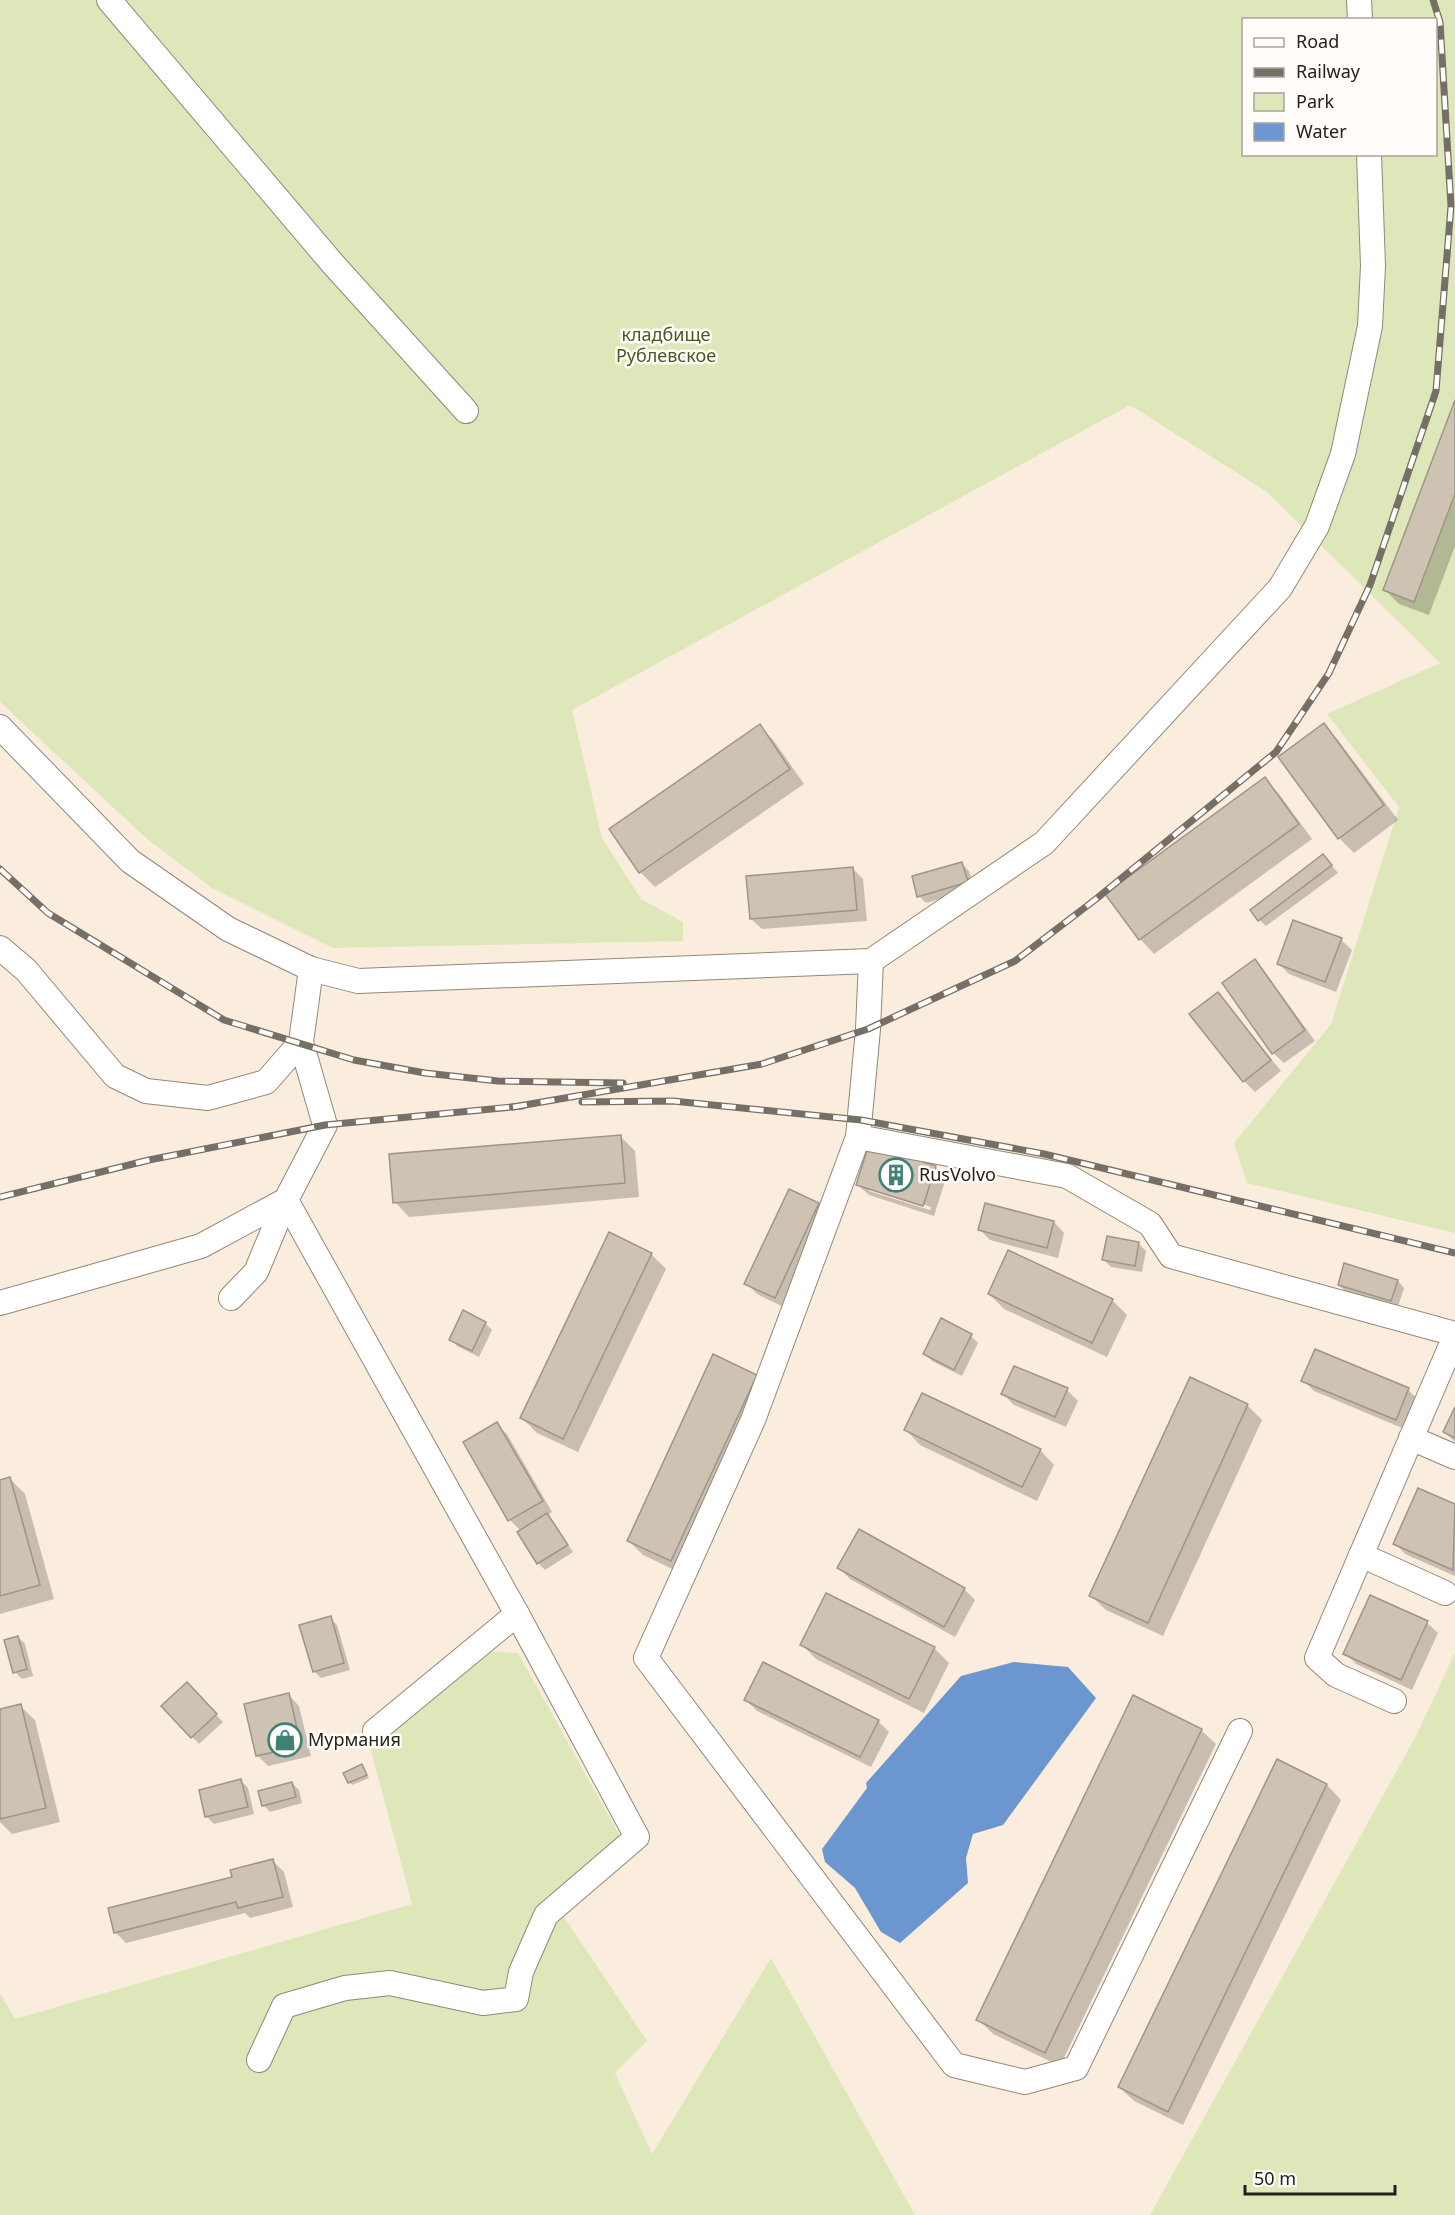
<svg xmlns="http://www.w3.org/2000/svg" width="1455" height="2215" font-family="'Noto Sans',sans-serif">
	<style>
		.green { fill: #dee7ba; fill-rule: evenodd }
		.water { fill: #6c96cf }
		.shadow { fill: #0003; fill-rule: evenodd }
		.building { fill: #cec2b2; stroke: #a09485; stroke-width: 1.5 }
		.lines { fill: none; stroke-linecap: round; stroke-linejoin: round }
		.minor-casing { stroke: #938779; stroke-width: 26 }
		.minor { stroke: #fff; stroke-width: 24 }
		.rail-casing { stroke: #766f65; stroke-width: 7 }
		.rail { stroke: #fffcf9; stroke-width: 4.5; stroke-dasharray: 14; stroke-linecap: butt }
		.labels { text-anchor: middle; stroke-width: 5; stroke-linejoin: round; paint-order: stroke }
		.park-label { font-size: 18px; fill: #4f5721; stroke: #fffcf9 }
		.poi-label { font-size: 18px; fill: #25211b; stroke: #fffcf9; text-anchor: start }
	</style>
	<rect width="100%" height="100%" fill="#faeddd"/>
	<!-- green -->
	<g class="green">
		<path d="M 0,0 L 1455,0 L 1455,1233 L 1247,1183 L 1234,1143 L 1331,1024 L 1399,807 L 1327,714 L 1440,663 L 1267,492 L 1130,405 L 572,710 L 602,838 L 641,899 L 683,922 L 683,941 L 333,948 L 212,888 L 147,839 L 0,702 ZM 1244,20 L 1436,20 L 1436,154 L 1244,154 Z"/>
		<path d="M 489,1651 L 518,1653 L 620,1836 L 552,1899 L 647,2041 L 615,2073 L 652,2154 L 771,1958 L 915,2215 L 0,2215 L 0,1993 L 15,2019 L 412,1904 L 370,1747 Z"/>
		<path d="M 1455,1653 L 1455,2215 L 1150,2215 L 1416,1736 Z"/>
	</g>
	<!-- water -->
	<path class="water" d="M 1014,1662 L 1068,1667 L 1096,1698 L 1003,1825 L 973,1834 L 966,1858 L 968,1883 L 900,1943 L 881,1932 L 855,1888 L 825,1862 L 822,1849 L 867,1788 L 866,1783 L 961,1676 Z"/>
	<!-- shadow -->
	<g class="shadow">
		<path d="M 1455,404 L 1455,546 L 1429,615 L 1399,604 L 1384,589 Z"/>
		<path d="M 1324,725 L 1338,740 L 1398,820 L 1354,853 L 1339,838 L 1280,758 Z"/>
		<path d="M 760,726 L 774,741 L 804,784 L 655,887 L 640,872 L 611,829 Z"/>
		<path d="M 1265,779 L 1279,794 L 1312,839 L 1154,954 L 1140,939 Z"/>
		<path d="M 1330,863 L 1338,873 L 1266,926 L 1259,920 Z"/>
		<path d="M 962,864 L 969,871 L 974,889 L 926,903 L 919,896 Z"/>
		<path d="M 852,868 L 863,879 L 867,921 L 762,929 L 751,919 Z"/>
		<path d="M 1341,940 L 1352,950 L 1336,992 L 1289,974 L 1278,963 Z"/>
		<path d="M 1254,961 L 1265,972 L 1315,1041 L 1284,1063 L 1273,1053 Z"/>
		<path d="M 1218,994 L 1281,1071 L 1255,1092 L 1244,1081 Z"/>
		<path d="M 620,1136 L 635,1151 L 639,1197 L 409,1217 L 395,1202 Z"/>
		<path d="M 935,1167 L 946,1178 L 934,1216 L 869,1195 L 858,1185 ZM 869,1187 L 931,1207 L 930,1210 L 869,1191 Z"/>
		<path d="M 789,1191 L 818,1204 L 829,1215 L 786,1308 L 757,1294 L 746,1283 Z"/>
		<path d="M 1054,1222 L 1064,1233 L 1058,1258 L 990,1240 L 979,1229 Z"/>
		<path d="M 1139,1244 L 1146,1251 L 1142,1272 L 1111,1267 L 1104,1260 Z"/>
		<path d="M 651,1254 L 666,1269 L 578,1452 L 537,1433 L 522,1418 Z"/>
		<path d="M 1398,1281 L 1404,1288 L 1398,1307 L 1346,1292 L 1339,1285 Z"/>
		<path d="M 989,1294 L 1112,1300 L 1127,1315 L 1107,1357 L 1004,1309 Z"/>
		<path d="M 942,1320 L 971,1336 L 978,1343 L 962,1376 L 932,1361 L 925,1354 Z"/>
		<path d="M 485,1323 L 492,1330 L 479,1357 L 457,1346 L 451,1339 Z"/>
		<path d="M 756,1376 L 771,1390 L 685,1575 L 643,1555 L 629,1541 Z"/>
		<path d="M 1303,1380 L 1408,1390 L 1419,1400 L 1407,1430 L 1314,1391 Z"/>
		<path d="M 1067,1390 L 1078,1401 L 1066,1427 L 1014,1405 L 1003,1394 Z"/>
		<path d="M 1247,1405 L 1262,1420 L 1163,1636 L 1106,1610 L 1091,1596 Z"/>
		<path d="M 1455,1411 L 1455,1442 L 1445,1432 Z"/>
		<path d="M 496,1424 L 507,1434 L 552,1512 L 547,1515 L 573,1552 L 545,1570 L 538,1563 L 521,1531 L 510,1520 L 465,1442 Z"/>
		<path d="M 906,1430 L 1040,1450 L 1054,1465 L 1037,1501 L 920,1445 Z"/>
		<path d="M 10,1479 L 25,1494 L 54,1599 L 0,1614 L 0,1482 Z"/>
		<path d="M 1418,1490 L 1455,1506 L 1455,1576 L 1405,1554 L 1395,1543 Z"/>
		<path d="M 839,1568 L 964,1589 L 975,1600 L 955,1637 L 850,1579 Z"/>
		<path d="M 330,1618 L 337,1625 L 350,1670 L 321,1678 L 314,1671 Z"/>
		<path d="M 1427,1623 L 1438,1633 L 1412,1690 L 1356,1664 L 1345,1653 Z"/>
		<path d="M 18,1637 L 25,1644 L 33,1676 L 22,1679 L 15,1672 Z"/>
		<path d="M 802,1645 L 934,1648 L 949,1663 L 924,1713 L 816,1659 Z"/>
		<path d="M 187,1684 L 223,1722 L 199,1744 L 163,1706 Z"/>
		<path d="M 289,1695 L 299,1706 L 311,1756 L 268,1766 L 257,1755 Z"/>
		<path d="M 746,1700 L 878,1721 L 889,1732 L 871,1767 L 757,1711 Z"/>
		<path d="M 20,1706 L 35,1720 L 60,1822 L 12,1834 L 0,1822 L 0,1711 Z"/>
		<path d="M 1201,1730 L 1216,1744 L 1060,2066 L 993,2034 L 978,2019 Z"/>
		<path d="M 362,1766 L 369,1778 L 352,1785 L 349,1782 Z"/>
		<path d="M 241,1781 L 248,1788 L 254,1814 L 214,1824 L 207,1817 L 200,1791 Z"/>
		<path d="M 292,1783 L 299,1790 L 302,1803 L 270,1812 L 263,1805 Z"/>
		<path d="M 1327,1785 L 1341,1800 L 1183,2125 L 1134,2101 L 1119,2087 Z"/>
		<path d="M 273,1861 L 284,1872 L 293,1907 L 250,1918 L 245,1913 L 126,1943 L 115,1932 Z"/>
	</g>
	<!-- building -->
	<g class="building">
		<path d="M 1455,400 L 1455,494 L 1414,602 L 1383,590 Z"/>
		<path d="M 1324,723 L 1384,805 L 1338,839 L 1278,757 Z"/>
		<path d="M 760,724 L 790,769 L 639,873 L 609,829 Z"/>
		<path d="M 1265,777 L 1299,824 L 1139,940 L 1105,894 Z"/>
		<path d="M 1323,854 L 1332,865 L 1258,921 L 1250,910 Z"/>
		<path d="M 962,862 L 968,882 L 917,897 L 912,876 Z"/>
		<path d="M 853,867 L 857,910 L 750,919 L 746,876 Z"/>
		<path d="M 1293,920 L 1342,938 L 1325,982 L 1277,964 Z"/>
		<path d="M 1255,959 L 1305,1030 L 1272,1054 L 1222,983 Z"/>
		<path d="M 1218,992 L 1271,1060 L 1243,1082 L 1189,1014 Z"/>
		<path d="M 621,1135 L 625,1183 L 393,1203 L 389,1154 Z"/>
		<path d="M 869,1144 L 936,1166 L 923,1206 L 856,1185 Z"/>
		<path d="M 789,1189 L 819,1203 L 775,1298 L 744,1284 Z"/>
		<path d="M 985,1203 L 1054,1221 L 1047,1248 L 978,1230 Z"/>
		<path d="M 609,1232 L 652,1253 L 563,1439 L 520,1418 Z"/>
		<path d="M 1107,1236 L 1139,1242 L 1135,1266 L 1102,1260 Z"/>
		<path d="M 1008,1250 L 1113,1299 L 1092,1343 L 988,1294 Z"/>
		<path d="M 1344,1263 L 1398,1280 L 1391,1301 L 1338,1285 Z"/>
		<path d="M 463,1310 L 486,1322 L 472,1351 L 449,1340 Z"/>
		<path d="M 941,1318 L 972,1334 L 954,1370 L 923,1354 Z"/>
		<path d="M 1315,1349 L 1409,1388 L 1396,1420 L 1301,1381 Z"/>
		<path d="M 713,1354 L 757,1375 L 671,1561 L 627,1541 Z"/>
		<path d="M 1014,1366 L 1068,1388 L 1055,1417 L 1001,1394 Z"/>
		<path d="M 1190,1377 L 1248,1404 L 1148,1623 L 1089,1596 Z"/>
		<path d="M 922,1393 L 1041,1449 L 1022,1487 L 904,1430 Z"/>
		<path d="M 1455,1407 L 1455,1438 L 1443,1432 Z"/>
		<path d="M 497,1422 L 543,1501 L 508,1521 L 463,1442 Z"/>
		<path d="M 10,1477 L 40,1585 L 0,1596 L 0,1480 Z"/>
		<path d="M 1418,1488 L 1455,1504 L 1453,1570 L 1393,1544 Z"/>
		<path d="M 547,1513 L 568,1545 L 537,1564 L 517,1532 Z"/>
		<path d="M 859,1529 L 965,1588 L 944,1627 L 837,1568 Z"/>
		<path d="M 826,1593 L 935,1647 L 909,1699 L 800,1645 Z"/>
		<path d="M 1370,1595 L 1428,1621 L 1401,1680 L 1343,1654 Z"/>
		<path d="M 331,1616 L 344,1663 L 313,1672 L 299,1625 Z"/>
		<path d="M 18,1636 L 27,1669 L 13,1673 L 4,1640 Z"/>
		<path d="M 763,1662 L 879,1720 L 860,1757 L 744,1700 Z"/>
		<path d="M 187,1682 L 217,1714 L 191,1738 L 161,1706 Z"/>
		<path d="M 289,1693 L 301,1746 L 256,1756 L 244,1704 Z"/>
		<path d="M 1133,1695 L 1202,1729 L 1045,2053 L 976,2020 Z"/>
		<path d="M 21,1704 L 46,1808 L 0,1819 L 0,1709 Z"/>
		<path d="M 1277,1759 L 1327,1784 L 1168,2112 L 1118,2087 Z"/>
		<path d="M 362,1764 L 367,1775 L 348,1783 L 343,1773 Z"/>
		<path d="M 241,1779 L 248,1807 L 205,1817 L 199,1790 Z"/>
		<path d="M 292,1782 L 296,1797 L 262,1806 L 258,1791 Z"/>
		<path d="M 273,1859 L 283,1897 L 238,1908 L 236,1902 L 114,1933 L 108,1908 L 232,1877 L 230,1870 Z"/>
	</g>
	<g class="lines">
		<defs>
			<g id="minor">
				<path d="M 109,0 L 333,264 L 466,411"/>
				<path d="M 1359,0 L 1360,20"/>
				<path d="M 0,727 L 130,861 L 228,929 L 311,969 L 358,981 L 871,961 L 1044,843 L 1280,588 L 1317,526 L 1343,454 L 1370,326 L 1373,266 L 1369,154"/>
				<path d="M 0,948 L 26,970 L 115,1076 L 146,1091 L 208,1098 L 266,1082 L 301,1042"/>
				<path d="M 871,961 L 868,1029 L 858,1137 L 753,1420 L 646,1658 L 954,2065 L 1025,2082 L 1076,2068 L 1240,1731"/>
				<path d="M 858,1137 L 1067,1176 L 1150,1224 L 1171,1256 L 1455,1334"/>
				<path d="M 0,1303 L 201,1246 L 286,1200 L 256,1272 L 231,1298"/>
				<path d="M 1411,1438 L 1455,1457"/>
				<path d="M 1361,1555 L 1445,1593"/>
				<path d="M 1394,1701 L 1336,1675 L 1317,1658 L 1455,1336"/>
				<path d="M 375,1731 L 517,1614"/>
				<path d="M 259,2060 L 284,2006 L 345,1988 L 390,1983 L 483,2003 L 516,1999 L 521,1972 L 546,1915 L 637,1837 L 517,1614 L 286,1200 L 325,1125 L 301,1042 L 311,969"/>
			</g>
		</defs>
		<!-- minor casing -->
		<use href="#minor" class="minor-casing"/>
		<!-- minor -->
		<use href="#minor" class="minor"/>
		<defs>
			<g id="rail">
				<path d="M 0,869 L 48,913 L 224,1020 L 354,1060 L 425,1073 L 498,1081 L 623,1083"/>
				<path d="M 582,1102 L 673,1101 L 861,1120 L 1044,1154 L 1455,1253"/>
				<path d="M 513,1107 L 762,1064 L 868,1029 L 1015,961 L 1096,899 L 1276,752 L 1329,673 L 1370,585 L 1436,391 L 1451,206 L 1440,22 L 1433,0"/>
				<path d="M 0,1197 L 149,1160 L 325,1125 L 522,1106"/>
			</g>
		</defs>
		<!-- rail casing -->
		<use href="#rail" class="rail-casing"/>
		<!-- rail -->
		<use href="#rail" class="rail"/>
	</g>
	<!-- icons -->
	<defs>
		<symbol id="building-ring" viewBox="-11 -11 22 22"><circle r="9.5" fill="#fffcf9" stroke="#3e8175" stroke-width="1.5"/><path d="M-4-6H4V6H1V3H-1V6H-4ZM-2.5-4.3h1.7v1.8h-1.7ZM.8-4.3h1.7v1.8H.8ZM-2.5-1h1.7V.8h-1.7ZM.8-1h1.7V.8H.8Z" fill="#3e8175"/></symbol>
		<symbol id="shop-ring" viewBox="-11 -11 22 22"><circle r="9.5" fill="#fffcf9" stroke="#3e8175" stroke-width="1.5"/><path d="M-5-2.5h2.3a2.7 3.5 0 0 1 5.4 0H5L5.5 6h-11ZM-1.5-2.5h3a1.5 2.3 0 0 0-3 0Z" fill="#3e8175"/></symbol>
	</defs>
	<g fill-rule="evenodd">
		<use href="#building-ring" x="877" y="1156" width="38" height="38"/>
		<use href="#shop-ring" x="266" y="1721" width="38" height="38"/>
	</g>
	<g class="labels">
		<!-- park labels -->
		<g class="park-label">
			<text x="666" y="341">кладбище<tspan x="666" dy="21">Рублевское</tspan></text>
		</g>
		<!-- poi labels -->
		<g class="poi-label">
			<text x="919" y="1181">RusVolvo</text>
			<text x="308" y="1746">Мурмания</text>
		</g>
	</g>
	<!-- legend -->
	<rect x="1242" y="18" width="195" height="138" fill="#fffcf9" stroke="#a8a4a0" stroke-width="1.5"/>
	<rect x="1254" y="38" width="30" height="9" fill="#ffffff" stroke="#a8a4a0" stroke-width="1.5"/>
	<text x="1296" y="48" font-size="18" fill="#25211b">Road</text>
	<rect x="1254" y="68" width="30" height="9" fill="#766f65" stroke="#a8a4a0" stroke-width="1.5"/>
	<text x="1296" y="78" font-size="18" fill="#25211b">Railway</text>
	<rect x="1254" y="93" width="30" height="18" fill="#dee7ba" stroke="#a8a4a0" stroke-width="1.5"/>
	<text x="1296" y="108" font-size="18" fill="#25211b">Park</text>
	<rect x="1254" y="123" width="30" height="18" fill="#6c96cf" stroke="#a8a4a0" stroke-width="1.5"/>
	<text x="1296" y="138" font-size="18" fill="#25211b">Water</text>
	<!-- scale -->
	<path d="M1245 2185v9h150v-9" fill="none" stroke="#25211b" stroke-width="3"/>
	<text x="1254" y="2185" font-size="18" fill="#25211b" stroke="#fffcf9" stroke-width="4.5" paint-order="stroke">50 m</text>
</svg>
